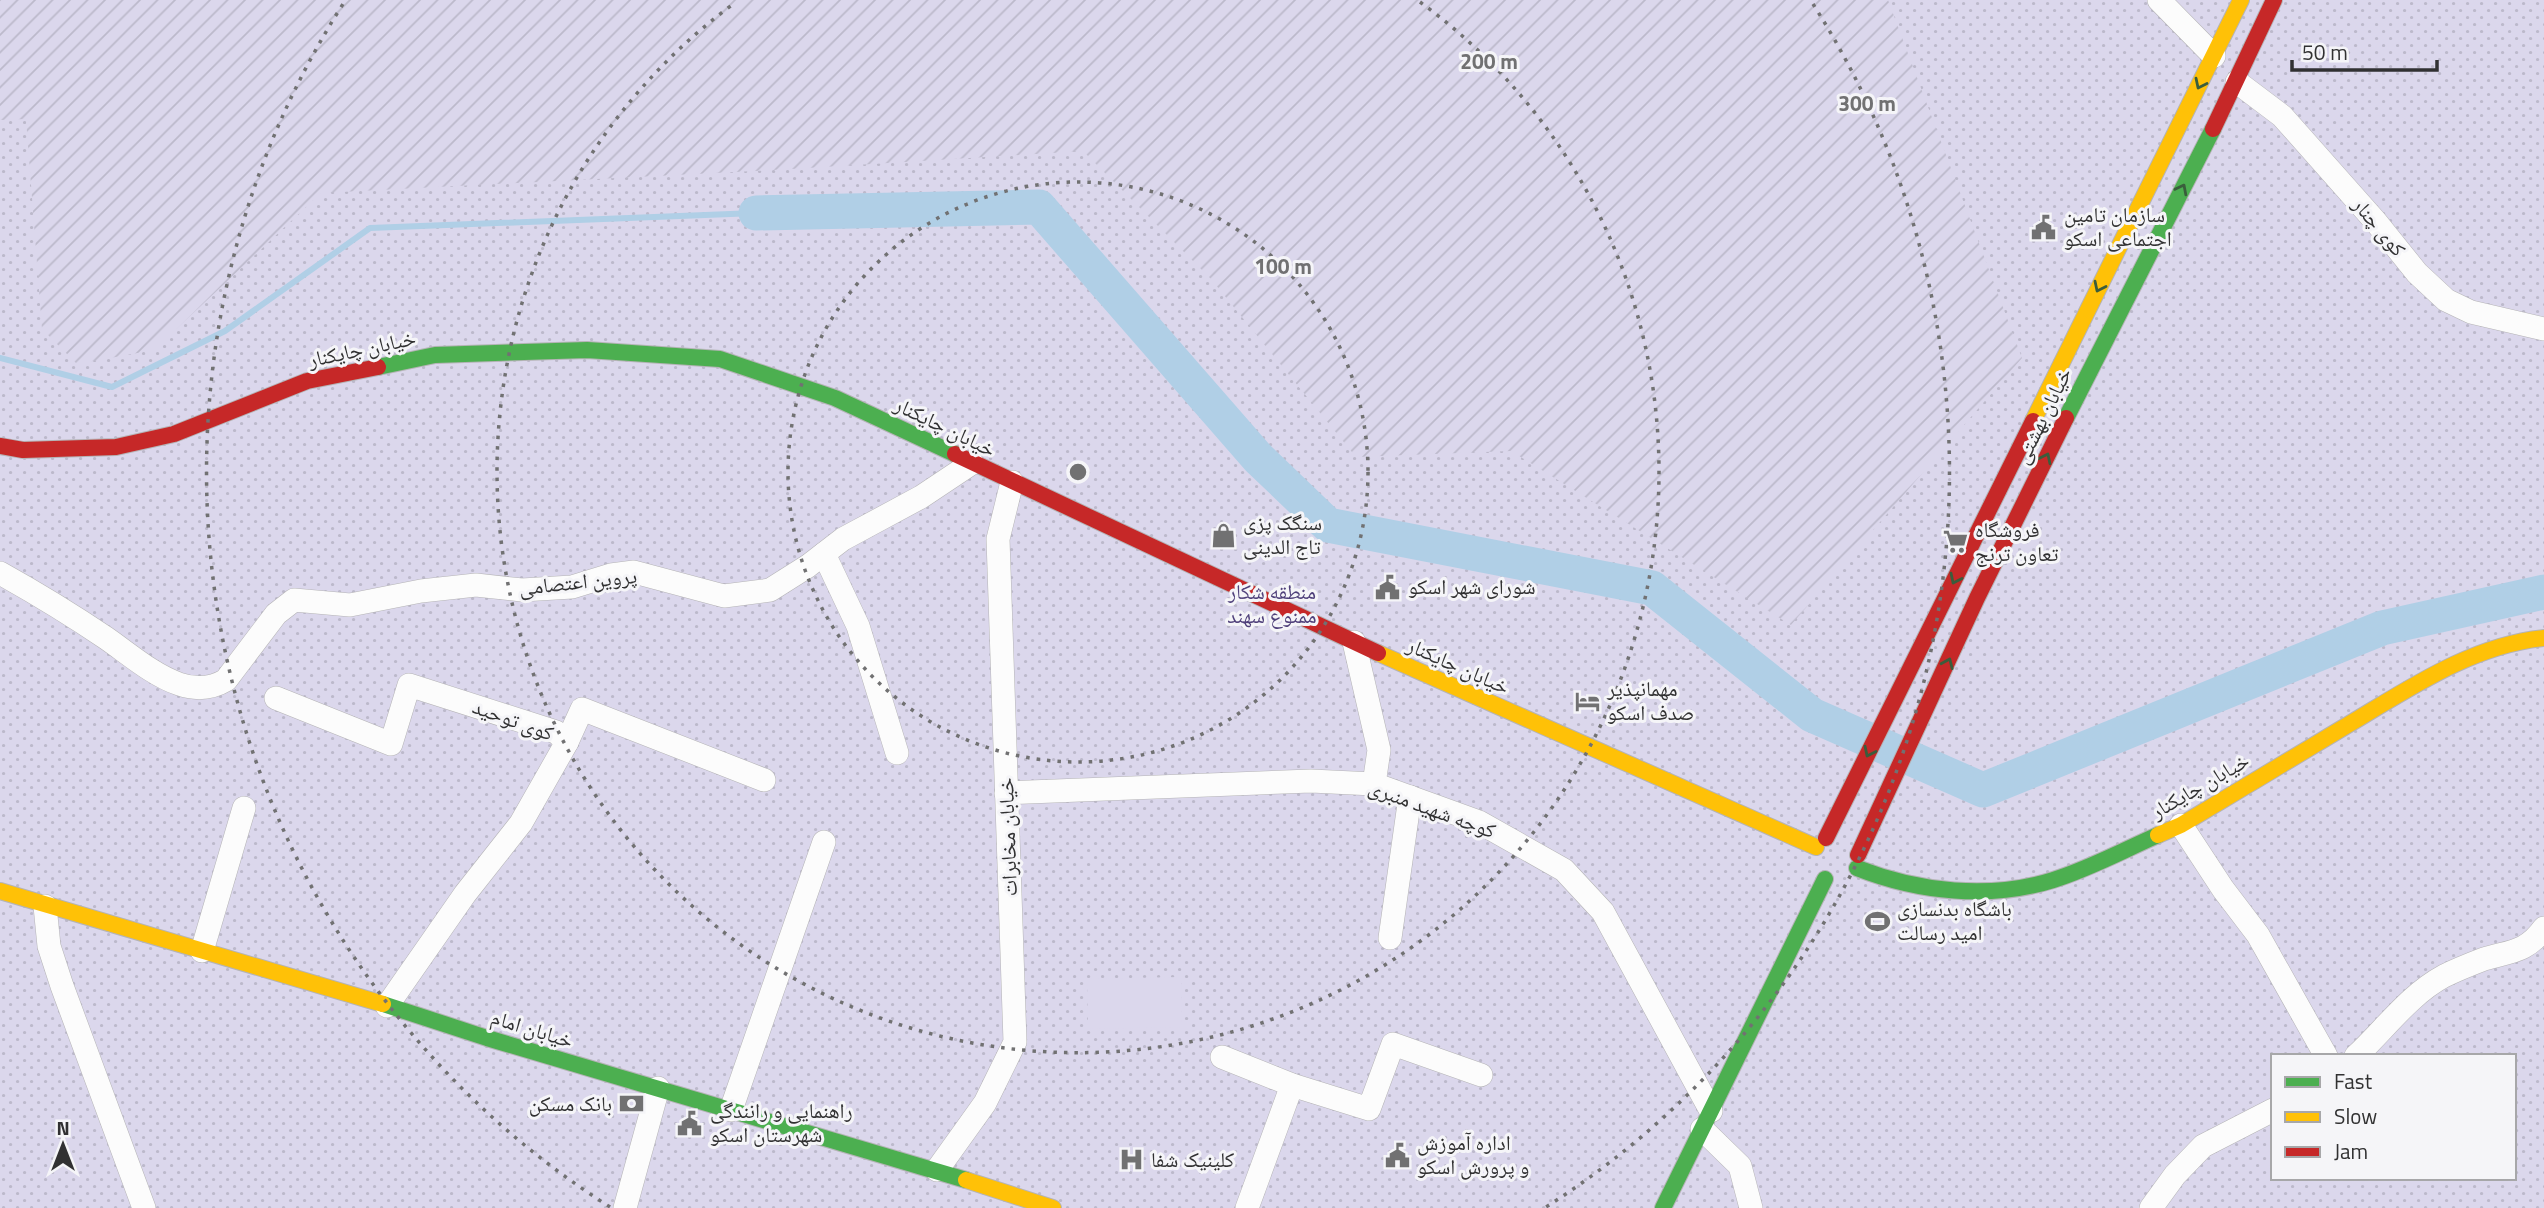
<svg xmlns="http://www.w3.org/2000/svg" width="2544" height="1208" font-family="'Titillium Web','Noto Naskh Arabic',sans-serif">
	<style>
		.park { fill: url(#park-dots); fill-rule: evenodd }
		.garden { fill: url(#garden-furrows) }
		.pitch { fill: #dbd7ec }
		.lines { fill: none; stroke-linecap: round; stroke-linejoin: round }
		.stream { stroke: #b0cfe6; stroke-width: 6 }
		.river { stroke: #b0cfe6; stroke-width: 35 }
		.street-casing { stroke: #b5b4b6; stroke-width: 24 }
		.fast-casing { stroke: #b5b4b6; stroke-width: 18 }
		.slow-casing { stroke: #b5b4b6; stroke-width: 18 }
		.jam-casing { stroke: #b5b4b6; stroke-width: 18 }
		.street { stroke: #fcfcfc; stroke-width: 23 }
		.fast { stroke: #4caf50; stroke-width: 16 }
		.slow { stroke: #ffc107; stroke-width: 16 }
		.jam { stroke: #c62828; stroke-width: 16 }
		.oneway { stroke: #3a5d3c }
		.ring { fill: none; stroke: #717172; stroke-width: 3.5; stroke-dasharray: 3.5 7 }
		.labels { text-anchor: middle; stroke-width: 6; stroke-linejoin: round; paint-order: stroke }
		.poi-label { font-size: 21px; fill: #313132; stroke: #f5f5f8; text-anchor: start }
		.street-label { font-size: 21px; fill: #313132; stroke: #f5f5f8 }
		.park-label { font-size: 21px; fill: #50417b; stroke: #f5f5f8 }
		.centre { fill: #717172; stroke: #f5f5f8; stroke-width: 3.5 }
		.ring-label { font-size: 21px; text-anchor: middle; font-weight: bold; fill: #717172; stroke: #f5f5f8; stroke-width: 6; stroke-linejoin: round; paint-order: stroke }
	</style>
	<defs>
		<pattern id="park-dots" width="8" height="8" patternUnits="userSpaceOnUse" patternTransform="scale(1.75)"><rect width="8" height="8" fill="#dbd7ec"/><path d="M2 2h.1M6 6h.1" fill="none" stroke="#bcb9cb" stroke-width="1.8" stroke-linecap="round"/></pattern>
		<pattern id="garden-furrows" width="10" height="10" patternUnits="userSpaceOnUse" patternTransform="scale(1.75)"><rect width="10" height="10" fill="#dbd7ec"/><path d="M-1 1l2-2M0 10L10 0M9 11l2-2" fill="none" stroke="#bcb9cb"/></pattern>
	</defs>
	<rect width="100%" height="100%" fill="#e9e8ea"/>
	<!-- park -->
	<path class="park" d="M 0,0 L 2544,0 L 2544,1208 L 0,1208 ZM 2273,1056 L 2514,1056 L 2514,1178 L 2273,1178 Z"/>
	<!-- garden -->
	<path class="garden" d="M 0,0 L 1888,0 L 2022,358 L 1791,625 L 1511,451 L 1356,457 L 1211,279 L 1083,151 L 791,169 L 321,193 L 154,350 L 77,364 L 42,329 L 26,119 L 0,120 Z"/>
	<!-- pitch -->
	<path class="pitch" d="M 1181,977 L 1182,1027 L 1088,1029 L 1087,979 Z"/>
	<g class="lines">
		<!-- stream -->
		<path class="stream" d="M 0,358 L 112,387 L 225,331 L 370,228 L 756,213"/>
		<!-- river -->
		<path class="river" d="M 756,213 L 1039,207 L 1258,458 L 1328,525 L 1652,588 L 1812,715 L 1983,790 L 2382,628 L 2544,592"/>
		<defs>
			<g id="street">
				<path d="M 2159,0 L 2214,56"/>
				<path d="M 2237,82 L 2282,116 L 2376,222 L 2417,273 L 2446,300 L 2471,312 L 2544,329"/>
				<path d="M 824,554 L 858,626 L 897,753"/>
				<path d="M 0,573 C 36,593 72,615 106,638 C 129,654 153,675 179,684 C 196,690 211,689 226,680 L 276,614 L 294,600 L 350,605 L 421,591 L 476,585 L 522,590 L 572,587 L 611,575 L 634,572 L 724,596 L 770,590 L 808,566 L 843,539 L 921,497 L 972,463"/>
				<path d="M 1354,642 L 1379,750 L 1374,784"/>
				<path d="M 276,698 L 391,744 L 409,685 L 556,732 L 567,742 L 521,823 L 465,894 L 387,1006"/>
				<path d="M 567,742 L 582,709 L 764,780"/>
				<path d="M 1006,793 L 1311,781 L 1374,784 L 1479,822 L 1564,870 L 1603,912 L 1711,1111"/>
				<path d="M 2181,825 L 2223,889 L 2258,935 L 2326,1056"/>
				<path d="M 45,906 L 49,946 L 62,986 L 144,1208"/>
				<path d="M 1390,938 L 1410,797"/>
				<path d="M 202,951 L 244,808"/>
				<path d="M 2356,1056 C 2385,1029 2409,995 2444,976 C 2456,970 2471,964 2484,959 C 2510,951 2526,953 2544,928"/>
				<path d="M 1222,1057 L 1292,1085 L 1369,1109 L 1393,1044 L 1481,1075"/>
				<path d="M 731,1110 L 824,842"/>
				<path d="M 1702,1129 L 1740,1166 L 1751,1208"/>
				<path d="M 937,1170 L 985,1103 L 1015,1042 L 998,539 L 1012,482"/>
				<path d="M 625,1208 L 658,1088"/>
				<path d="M 1247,1208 L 1292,1085"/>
				<path d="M 2151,1208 L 2175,1175 L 2203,1146 L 2273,1110"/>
			</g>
			<g id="fast">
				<path d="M 378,367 L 435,355 L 587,350 L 720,359 L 835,398 L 955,454"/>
				<path d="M 2066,418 L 2213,129"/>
				<path d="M 1857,868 C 1918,892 1990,900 2053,880 C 2089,869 2124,850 2158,835"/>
				<path d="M 383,1004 L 487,1038 L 966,1180"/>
				<path d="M 1663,1208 L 1825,879"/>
			</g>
			<g id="slow">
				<path d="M 2033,421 L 2241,0"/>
				<path d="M 1378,653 L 1816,847"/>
				<path d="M 2158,835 L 2181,825 C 2236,792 2291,759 2346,726 C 2407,690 2471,645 2544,638"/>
				<path d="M 0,891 L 383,1004"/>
				<path d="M 966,1180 L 1053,1208"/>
			</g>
			<g id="jam">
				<path d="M 2213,129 L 2274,0"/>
				<path d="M 0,446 L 23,450 L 116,447 L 174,434 L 307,381 L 378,367"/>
				<path d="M 955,454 L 1378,653"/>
				<path d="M 1826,838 L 2033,421"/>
				<path d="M 1858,855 L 1977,598 L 2066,418"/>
			</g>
		</defs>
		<!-- street casing -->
		<use href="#street" class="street-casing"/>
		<!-- fast casing -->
		<use href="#fast" class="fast-casing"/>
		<!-- slow casing -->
		<use href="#slow" class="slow-casing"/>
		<!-- jam casing -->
		<use href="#jam" class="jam-casing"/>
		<!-- street -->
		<use href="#street" class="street"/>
		<!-- fast -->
		<use href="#fast" class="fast"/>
		<!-- slow -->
		<use href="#slow" class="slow"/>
		<!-- jam -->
		<use href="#jam" class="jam"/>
	</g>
	<!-- one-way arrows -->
	<defs><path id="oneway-chevron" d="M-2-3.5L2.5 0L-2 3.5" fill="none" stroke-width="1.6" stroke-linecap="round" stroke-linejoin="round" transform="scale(1.75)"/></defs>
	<g class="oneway">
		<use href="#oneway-chevron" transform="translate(2200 84) rotate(116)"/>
		<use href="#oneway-chevron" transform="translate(2182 189) rotate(-63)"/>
		<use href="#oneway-chevron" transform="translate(2099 287) rotate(116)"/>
		<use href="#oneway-chevron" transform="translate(2046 458) rotate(-64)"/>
		<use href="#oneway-chevron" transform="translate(1955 579) rotate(116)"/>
		<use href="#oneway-chevron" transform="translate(1948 663) rotate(-66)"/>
		<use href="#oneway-chevron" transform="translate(1869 752) rotate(116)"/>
	</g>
	<!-- distance rings -->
	<g class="ring">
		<circle cx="1078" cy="472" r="290"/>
		<path d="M1420 2A581 581 0 1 1 736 2"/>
		<path d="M610 1207A871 871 0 0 1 343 4M1813 4A871 871 0 0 1 1546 1207"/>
	</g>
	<!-- icons -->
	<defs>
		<symbol id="civic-bare" viewBox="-9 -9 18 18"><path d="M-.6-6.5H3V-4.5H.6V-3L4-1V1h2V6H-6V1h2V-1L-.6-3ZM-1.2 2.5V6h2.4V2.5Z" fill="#717172" stroke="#f5f5f8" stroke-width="2.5" paint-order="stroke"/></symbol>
		<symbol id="shop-bare" viewBox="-9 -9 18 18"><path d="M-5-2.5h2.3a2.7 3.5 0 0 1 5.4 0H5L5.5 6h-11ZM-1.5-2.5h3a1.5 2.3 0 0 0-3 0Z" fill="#717172" stroke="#f5f5f8" stroke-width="2.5" paint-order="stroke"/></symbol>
		<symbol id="supermarket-bare" viewBox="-9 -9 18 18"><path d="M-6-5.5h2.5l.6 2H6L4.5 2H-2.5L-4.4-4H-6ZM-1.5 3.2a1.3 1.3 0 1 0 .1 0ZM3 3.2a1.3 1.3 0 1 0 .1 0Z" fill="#717172" stroke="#f5f5f8" stroke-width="2.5" paint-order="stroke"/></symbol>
		<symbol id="hotel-bare" viewBox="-9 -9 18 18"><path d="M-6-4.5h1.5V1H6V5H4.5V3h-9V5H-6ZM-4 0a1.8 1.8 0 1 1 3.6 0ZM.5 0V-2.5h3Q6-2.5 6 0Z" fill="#717172" stroke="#f5f5f8" stroke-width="2.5" paint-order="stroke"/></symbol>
		<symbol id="stadium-bare" viewBox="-9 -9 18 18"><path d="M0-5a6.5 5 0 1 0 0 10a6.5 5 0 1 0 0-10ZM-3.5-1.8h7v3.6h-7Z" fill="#717172" stroke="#f5f5f8" stroke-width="2.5" paint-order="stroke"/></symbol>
		<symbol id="bank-bare" viewBox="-9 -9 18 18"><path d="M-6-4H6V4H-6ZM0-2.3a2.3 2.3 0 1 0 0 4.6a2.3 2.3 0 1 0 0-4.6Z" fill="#717172" stroke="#f5f5f8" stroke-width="2.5" paint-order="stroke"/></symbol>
		<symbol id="hospital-bare" viewBox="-9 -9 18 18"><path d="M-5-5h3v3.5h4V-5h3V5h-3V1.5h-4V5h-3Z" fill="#717172" stroke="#f5f5f8" stroke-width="2.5" paint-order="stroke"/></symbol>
	</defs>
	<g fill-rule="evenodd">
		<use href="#civic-bare" x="2026" y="210" width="35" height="35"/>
		<use href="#shop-bare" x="1206" y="518" width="35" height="35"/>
		<use href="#supermarket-bare" x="1938" y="524" width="35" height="35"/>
		<use href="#civic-bare" x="1370" y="570" width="35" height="35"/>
		<use href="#hotel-bare" x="1570" y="684" width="35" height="35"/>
		<use href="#stadium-bare" x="1860" y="904" width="35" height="35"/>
		<use href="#bank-bare" x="614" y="1086" width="35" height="35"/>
		<use href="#civic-bare" x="672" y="1106" width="35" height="35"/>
		<use href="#civic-bare" x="1380" y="1138" width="35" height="35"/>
		<use href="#hospital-bare" x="1114" y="1142" width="35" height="35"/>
	</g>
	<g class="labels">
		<!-- poi labels -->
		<g class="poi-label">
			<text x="2064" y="222">سازمان تامین<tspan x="2064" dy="24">اجتماعی اسکو</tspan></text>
			<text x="1243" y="530">سنگک پزی<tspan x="1243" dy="24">تاج الدینی</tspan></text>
			<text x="1975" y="537">فروشگاه<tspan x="1975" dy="24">تعاون ترنج</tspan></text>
			<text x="1408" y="594">شورای شهر اسکو</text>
			<text x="1607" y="696">مهمانپذیر<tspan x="1607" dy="24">صدف اسکو</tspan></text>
			<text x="1897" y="916">باشگاه بدنسازی<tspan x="1897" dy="24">امید رسالت</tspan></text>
			<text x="612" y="1111" text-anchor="end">بانک مسکن</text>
			<text x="710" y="1118">راهنمایی و رانندگی<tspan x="710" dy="24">شهرستان اسکو</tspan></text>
			<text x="1417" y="1150">اداره آموزش<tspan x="1417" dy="24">و پرورش اسکو</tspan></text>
			<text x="1151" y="1167">کلینیک شفا</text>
		</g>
		<!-- street labels -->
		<g class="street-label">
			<text transform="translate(2379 227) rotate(50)" y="7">کوی چنار</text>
			<text transform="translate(362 349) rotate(-12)" y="7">خیابان چایکنار</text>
			<text transform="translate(2043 416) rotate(-64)" y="7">خیابان بهشتی</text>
			<text transform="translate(945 427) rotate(26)" y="7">خیابان چایکنار</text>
			<text transform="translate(578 582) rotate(-6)" y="7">پروین اعتصامی</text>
			<text transform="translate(1458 666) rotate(24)" y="7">خیابان چایکنار</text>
			<text transform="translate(513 720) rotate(20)" y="7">کوی توحید</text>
			<text transform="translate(2200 786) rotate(-30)" y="7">خیابان چایکنار</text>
			<text transform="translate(1432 809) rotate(20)" y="7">کوچه شهید منبری</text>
			<text transform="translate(1008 837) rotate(-92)" y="7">خیابان مخابرات</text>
			<text transform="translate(532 1029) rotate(17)" y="7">خیابان امام</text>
		</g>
		<!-- park labels -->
		<g class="park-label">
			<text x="1272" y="599">منطقه شکار<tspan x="1272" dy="24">ممنوع سهند</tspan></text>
		</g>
	</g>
	<circle cx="1078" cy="472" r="10" class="centre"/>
	<g class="ring-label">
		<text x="1489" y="69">200 m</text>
		<text x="1867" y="111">300 m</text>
		<text x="1283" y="274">100 m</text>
	</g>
	<!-- legend -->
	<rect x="2271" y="1054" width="245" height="126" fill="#f5f5f8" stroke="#a7a7a9" stroke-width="2"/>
	<rect x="2285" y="1077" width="35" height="10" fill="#4caf50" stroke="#a7a7a9" stroke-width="2"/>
	<text x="2334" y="1089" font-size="21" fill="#313132">Fast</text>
	<rect x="2285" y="1112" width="35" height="10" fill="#ffc107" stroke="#a7a7a9" stroke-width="2"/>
	<text x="2334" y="1124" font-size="21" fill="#313132">Slow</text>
	<rect x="2285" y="1147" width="35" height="10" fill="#c62828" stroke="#a7a7a9" stroke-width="2"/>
	<text x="2334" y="1159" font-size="21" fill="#313132">Jam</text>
	<!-- north arrow -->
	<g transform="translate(63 1145)" stroke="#f5f5f8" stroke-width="5" paint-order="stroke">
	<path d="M0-5L12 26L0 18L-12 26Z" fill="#313132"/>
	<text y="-10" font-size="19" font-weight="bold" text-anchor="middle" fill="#313132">N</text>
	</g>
	<!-- scale -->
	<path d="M2292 60v10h145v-10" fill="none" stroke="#313132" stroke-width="3.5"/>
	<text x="2302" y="60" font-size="21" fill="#313132" stroke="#f5f5f8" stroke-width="5" paint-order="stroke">50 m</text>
</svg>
